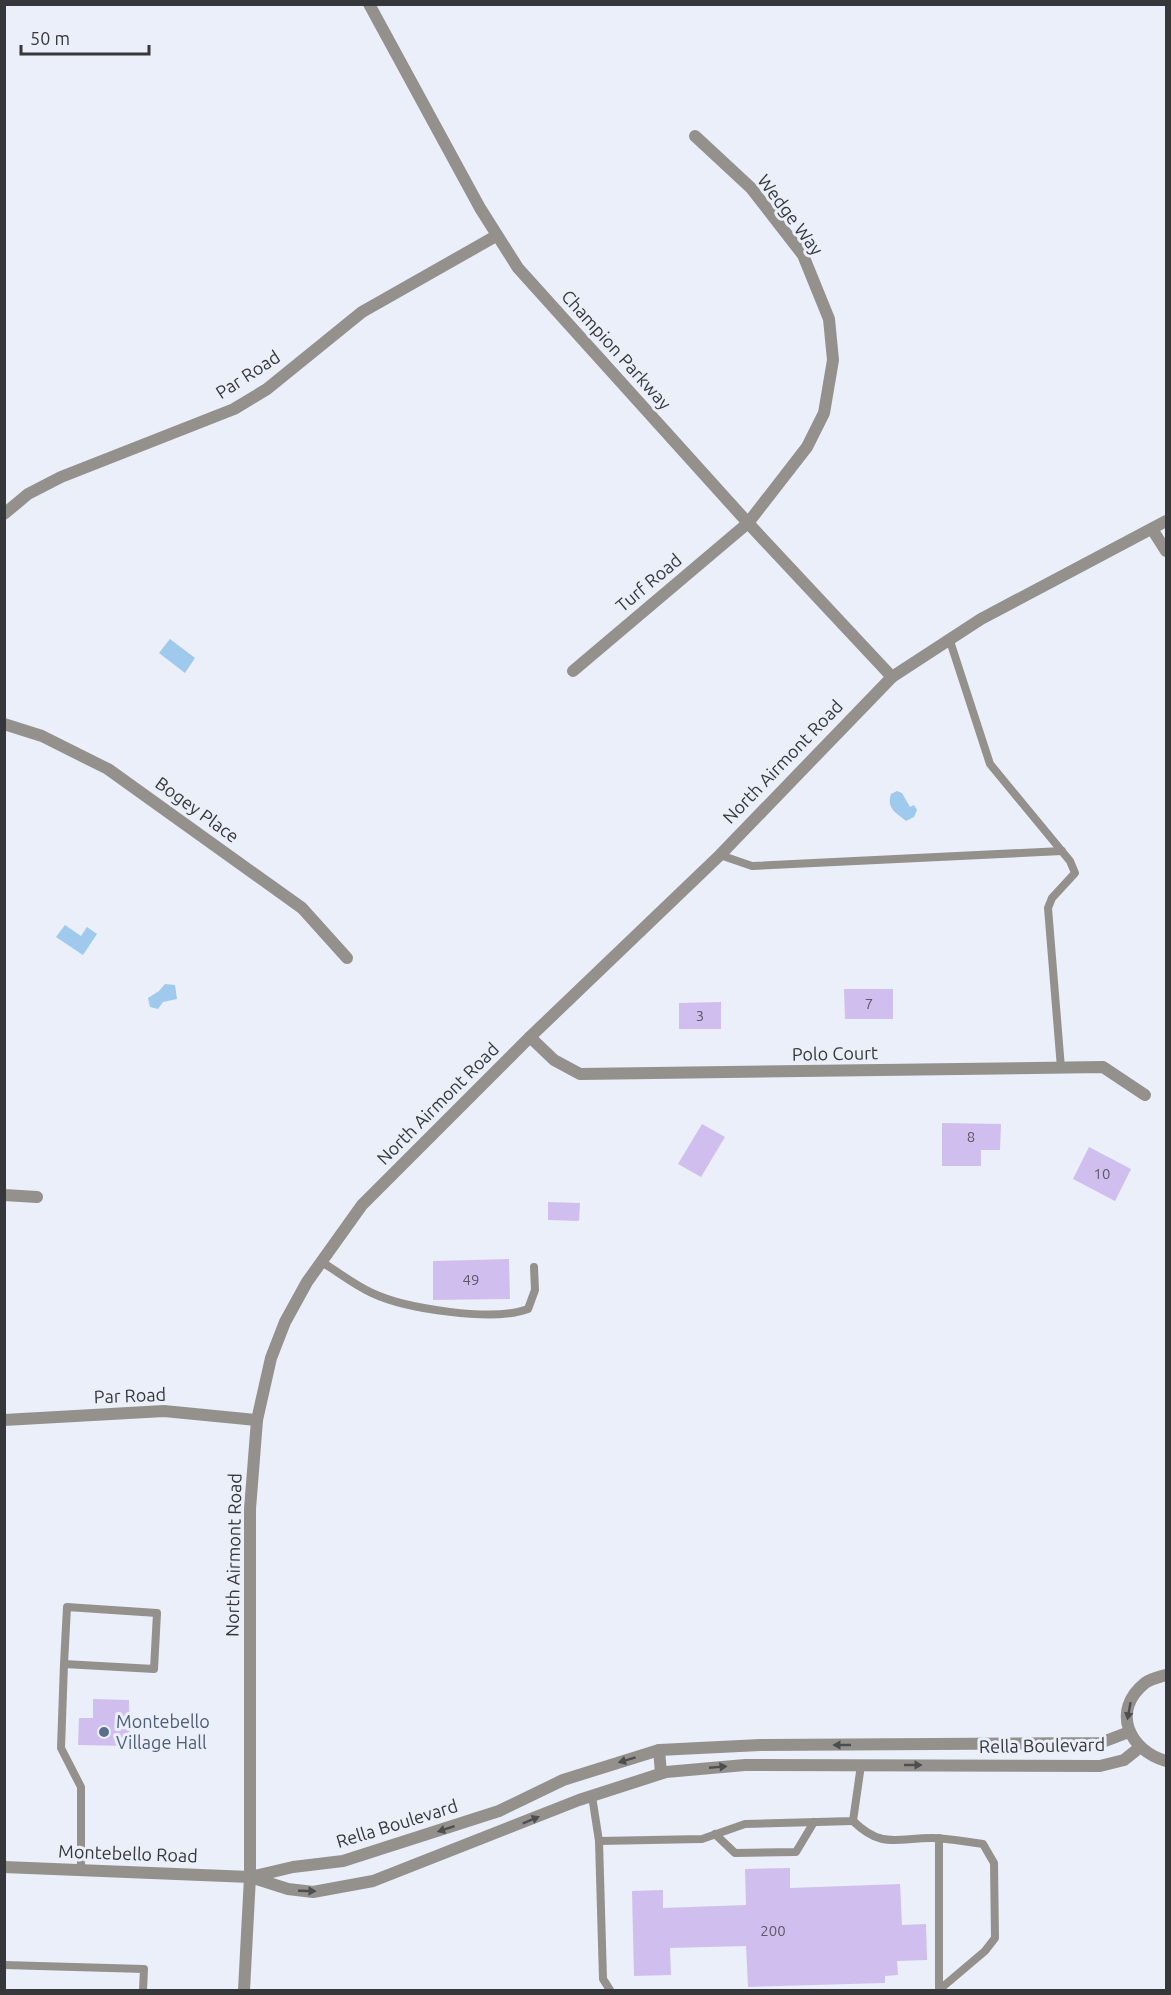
<svg xmlns="http://www.w3.org/2000/svg" width="1171" height="1995" font-family="Ubuntu,sans-serif">
	<style>
		.water { fill: #a0c9ee }
		.building { fill: #d0bfee }
		.lines { fill: none; stroke-linecap: round; stroke-linejoin: round }
		.service { stroke: #94918d; stroke-width: 8 }
		.minor { stroke: #94918d; stroke-width: 12 }
		.tertiary { stroke: #94918d; stroke-width: 12 }
		.oneway { fill: #4d4e50 }
		.service-dot { fill: #5c6f8a; stroke: #eaeff9; stroke-width: 2 }
		.labels { text-anchor: middle; stroke-width: 6; stroke-linejoin: round; paint-order: stroke }
		.number-label { font-size: 15px; fill: #5c5968 }
		.street-label { font-size: 18px; fill: #35373b; stroke: #eaeff9 }
		.service-label { font-size: 18px; fill: #4e5e75; stroke: #eaeff9; text-anchor: start }
	</style>
	<rect width="100%" height="100%" fill="#eaeff9"/>
	<!-- water -->
	<g class="water">
		<path d="M 170,639 L 195,658 L 185,673 L 159,653 Z"/>
		<path d="M 897,791 L 902,793 L 910,807 L 914,805 L 917,810 L 914,817 L 906,821 C 897,813 886,809 891,794 Z"/>
		<path d="M 65,925 L 81,936 L 87,927 L 97,934 L 83,955 L 56,937 Z"/>
		<path d="M 165,984 L 175,985 L 177,999 L 163,1002 L 158,1009 L 150,1007 L 148,998 L 159,991 Z"/>
	</g>
	<!-- building -->
	<g class="building">
		<path d="M 844,989 L 893,989 L 893,1019 L 845,1019 Z"/>
		<path d="M 721,1002 L 721,1029 L 679,1029 L 679,1003 Z"/>
		<path d="M 942,1123 L 1001,1124 L 1000,1150 L 981,1150 L 981,1166 L 942,1166 Z"/>
		<path d="M 702,1124 L 725,1137 L 701,1177 L 678,1164 Z"/>
		<path d="M 1089,1147 L 1131,1169 L 1115,1201 L 1073,1179 Z"/>
		<path d="M 548,1202 L 580,1203 L 579,1221 L 548,1220 Z"/>
		<path d="M 509,1259 L 510,1299 L 433,1300 L 433,1261 Z"/>
		<path d="M 93,1699 L 129,1700 L 130,1746 L 78,1745 L 79,1718 L 93,1718 Z"/>
		<path d="M 790,1868 L 790,1888 L 900,1884 L 902,1925 L 926,1924 L 927,1960 L 897,1961 L 898,1975 L 885,1976 L 885,1983 L 748,1987 L 746,1946 L 670,1948 L 671,1975 L 634,1976 L 632,1891 L 663,1890 L 663,1908 L 746,1905 L 745,1869 Z"/>
	</g>
	<g class="lines">
		<!-- service -->
		<g class="service">
			<path d="M 949,638 L 990,764 L 1070,861 L 1075,873 L 1052,898 L 1048,908 L 1061,1068"/>
			<path d="M 720,855 L 752,866 L 1062,851"/>
			<path d="M 320,1261 C 337,1271 354,1285 372,1293 C 406,1309 493,1322 528,1309 L 535,1290 L 534,1267"/>
			<path d="M 64,1664 L 67,1607 L 157,1613 L 154,1669 L 64,1664 L 61,1748 L 81,1787 L 81,1870"/>
			<path d="M 592,1796 L 599,1841 L 702,1839 L 745,1824 L 853,1821 L 861,1765"/>
			<path d="M 853,1821 C 882,1849 896,1838 932,1838 C 948,1838 966,1842 983,1844 L 994,1863 L 995,1938 L 985,1951 L 939,1990"/>
			<path d="M 715,1834 L 735,1853 L 796,1852 L 814,1822"/>
			<path d="M 599,1841 L 603,1979 L 610,1990"/>
			<path d="M 4,1965 L 144,1969 L 143,1990"/>
			<path d="M 939,1990 L 939,1838"/>
		</g>
		<!-- minor -->
		<g class="minor">
			<path d="M 369,4 L 480,208 L 518,268 L 748,523 L 892,677"/>
			<path d="M 4,514 L 28,494 L 61,477 L 234,409 L 267,389 L 362,312 L 496,236"/>
			<path d="M 1152,529 L 1166,551"/>
			<path d="M 573,671 L 748,523 L 807,447 L 824,413 L 833,360 L 829,319 L 803,255 L 751,188 L 695,136"/>
			<path d="M 4,724 L 42,736 L 108,769 L 302,908 L 347,958"/>
			<path d="M 530,1037 L 554,1060 L 580,1074 L 1103,1067 L 1145,1095"/>
			<path d="M 4,1195 L 37,1197"/>
			<path d="M 4,1420 L 164,1411 L 257,1420"/>
			<path d="M 1166,1675 C 1159,1677 1150,1679 1145,1683 C 1110,1711 1130,1751 1166,1761"/>
			<path d="M 659,1750 L 661,1773"/>
			<path d="M 250,1877 L 288,1889 L 313,1892 L 373,1881 L 579,1800 L 666,1772 L 745,1765 L 1100,1766 L 1124,1760 L 1139,1748"/>
			<path d="M 251,1877 L 293,1867 L 343,1861 L 499,1811 L 563,1780 L 659,1750 L 760,1745 L 1100,1743 L 1129,1732"/>
		</g>
		<!-- tertiary -->
		<g class="tertiary">
			<path d="M 4,1867 L 250,1877"/>
			<path d="M 244,1990 L 250,1877 L 250,1509 L 257,1420 L 271,1358 L 285,1322 L 307,1282 L 362,1205 L 530,1037 L 720,855 L 892,677 L 981,619 L 1166,521"/>
		</g>
	</g>
	<!-- one-way arrows -->
	<defs><path id="oneway-solid" d="M-6-.8H1V-3.2L6.5 0L1 3.2V.8H-6Z" transform="scale(1.5)"/></defs>
	<g class="oneway">
		<use href="#oneway-solid" transform="translate(1129 1711) rotate(100)"/>
		<use href="#oneway-solid" transform="translate(842 1745) rotate(180)"/>
		<use href="#oneway-solid" transform="translate(627 1760) rotate(163)"/>
		<use href="#oneway-solid" transform="translate(913 1765)"/>
		<use href="#oneway-solid" transform="translate(718 1767) rotate(-5)"/>
		<use href="#oneway-solid" transform="translate(531 1820) rotate(-23)"/>
		<use href="#oneway-solid" transform="translate(446 1829) rotate(162)"/>
		<use href="#oneway-solid" transform="translate(307 1891) rotate(2)"/>
	</g>
	<!-- markers -->
	<circle class="service-dot" cx="104" cy="1732" r="6"/>
	<g class="labels">
		<!-- number labels -->
		<g class="number-label">
			<text x="869" y="1009">7</text>
			<text x="700" y="1021">3</text>
			<text x="971" y="1142">8</text>
			<text x="1102" y="1179">10</text>
			<text x="471" y="1285">49</text>
			<text x="773" y="1936">200</text>
		</g>
		<!-- street labels -->
		<g class="street-label">
			<text transform="translate(790 215) rotate(53)" y="6">Wedge Way</text>
			<text transform="translate(616 350) rotate(48)" y="6">Champion Parkway</text>
			<text transform="translate(248 375) rotate(-33)" y="6">Par Road</text>
			<text transform="translate(649 583) rotate(-40)" y="6">Turf Road</text>
			<text transform="translate(783 762) rotate(-46)" y="6">North Airmont Road</text>
			<text transform="translate(197 810) rotate(36)" y="6">Bogey Place</text>
			<text transform="translate(835 1054) rotate(-1)" y="6">Polo Court</text>
			<text transform="translate(438 1104) rotate(-45)" y="6">North Airmont Road</text>
			<text transform="translate(130 1396) rotate(-2)" y="6">Par Road</text>
			<text transform="translate(234 1555) rotate(-89)" y="6">North Airmont Road</text>
			<text transform="translate(1042 1746) rotate(-1)" y="6">Rella Boulevard</text>
			<text transform="translate(397 1824) rotate(-17)" y="6">Rella Boulevard</text>
			<text transform="translate(128 1854) rotate(2)" y="6">Montebello Road</text>
		</g>
		<!-- service labels -->
		<g class="service-label">
			<text x="116" y="1728">Montebello<tspan x="116" dy="21">Village Hall</tspan></text>
		</g>
	</g>
	<!-- border -->
	<rect width="1171" height="1995" fill="none" stroke="#35373b" stroke-width="12"/>
	<!-- scale -->
	<path d="M21 45v9h128v-9" fill="none" stroke="#35373b" stroke-width="3"/>
	<text x="30" y="45" font-size="18" fill="#35373b" stroke="#eaeff9" stroke-width="4.5" paint-order="stroke">50 m</text>
</svg>
